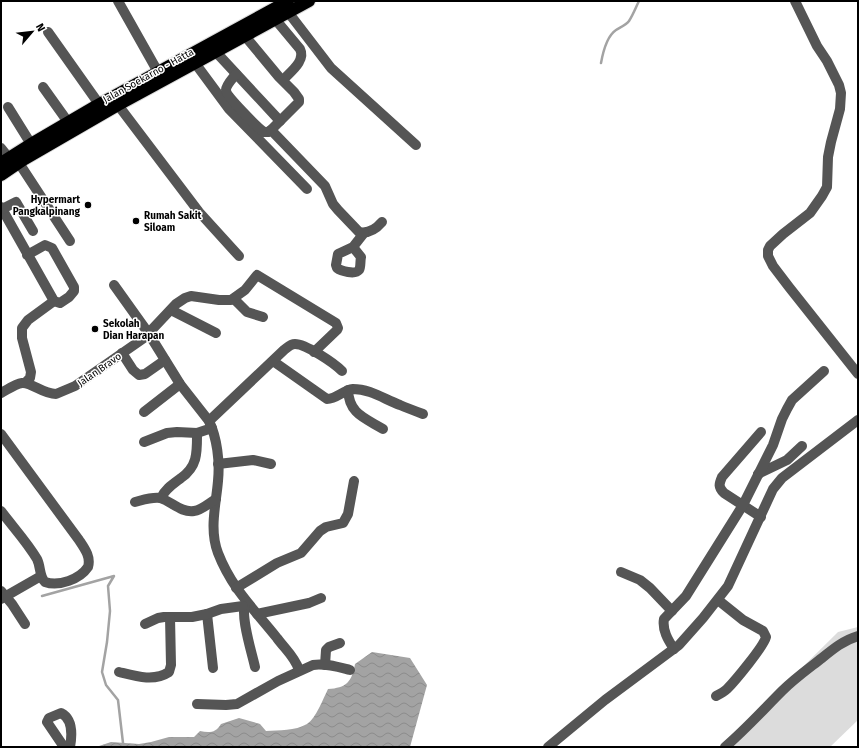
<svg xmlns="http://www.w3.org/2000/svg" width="859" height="748" font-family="'Fira Sans',sans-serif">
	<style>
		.green { fill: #dcdcdc }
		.water { fill: url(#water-waves) }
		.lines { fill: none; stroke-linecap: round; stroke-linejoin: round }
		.stream { stroke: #a3a3a3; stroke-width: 2.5 }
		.highway-casing { stroke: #dbdbdb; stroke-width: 14 }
		.minor { stroke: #555; stroke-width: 10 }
		.highway { stroke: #000; stroke-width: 12 }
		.poi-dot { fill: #000; stroke: #fff; stroke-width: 1.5 }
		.labels { text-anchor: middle; stroke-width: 3; stroke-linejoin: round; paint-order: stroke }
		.street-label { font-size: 10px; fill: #000; stroke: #fff }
		.poi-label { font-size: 10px; font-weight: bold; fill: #000; stroke: #fff; text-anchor: start }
	</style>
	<defs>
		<pattern id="water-waves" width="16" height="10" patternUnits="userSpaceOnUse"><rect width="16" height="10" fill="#a3a3a3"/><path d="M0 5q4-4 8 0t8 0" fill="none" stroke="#8b8b8b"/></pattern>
	</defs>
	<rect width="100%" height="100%" fill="#fff"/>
	<!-- green -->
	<path class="green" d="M 858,627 L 858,720 L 830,747 L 722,747 L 838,632 Z"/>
	<!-- water -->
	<path class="water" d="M 372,652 L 410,658 L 427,685 L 410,747 L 96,747 L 111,742 L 139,744 L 151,742 L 169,737 L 194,737 L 200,731 C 209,733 216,733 221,724 L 239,718 L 260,724 L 266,731 C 279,730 295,731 307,724 C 316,718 323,699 328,689 C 346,688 352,682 355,664 Z"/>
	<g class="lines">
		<!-- stream -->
		<g class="stream">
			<path d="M 601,63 C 603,52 607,36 616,30 C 621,27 626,25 629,21 C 633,15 636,7 639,1"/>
			<path d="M 42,596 L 114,576 L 108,586 L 110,611 L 107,642 L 102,672 L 106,685 L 118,700 L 123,743"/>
		</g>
		<defs>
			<g id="highway">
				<path d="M 1,163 L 31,144 L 96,106 L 288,1"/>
				<path d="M 1,175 L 23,160 L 118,105 L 309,1"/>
			</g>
		</defs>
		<!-- highway casing -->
		<use href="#highway" class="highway-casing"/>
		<!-- minor -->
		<g class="minor">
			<path d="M 118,1 L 158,72"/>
			<path d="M 795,1 L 817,46 L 827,61 L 839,85 L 841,93 L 840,109 L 831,142 L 828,157 L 827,187 L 822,196 L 810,213 L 783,234 L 770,246 L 768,250 L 768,256 L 773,266 L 789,287 L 858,374"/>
			<path d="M 288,12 L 331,68 L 416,145"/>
			<path d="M 275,19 L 300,49 C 306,61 290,72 283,80"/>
			<path d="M 48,32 L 99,104"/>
			<path d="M 215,51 L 280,121"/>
			<path d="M 195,63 L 229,109 L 307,189"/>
			<path d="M 236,74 C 233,78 226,85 226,90 C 226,96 258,128 264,132 L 268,132 L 271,130 L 299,102 L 299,99 L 294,92 L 279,77 L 245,36"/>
			<path d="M 43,87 L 68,122"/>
			<path d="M 118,105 L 199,212 L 239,256"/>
			<path d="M 8,107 L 31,144"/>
			<path d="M 271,130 L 325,186 L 333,204 L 338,210 L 359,232 C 369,234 376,229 382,222"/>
			<path d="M 1,148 L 9,158"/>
			<path d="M 19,163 L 70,241"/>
			<path d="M 1,207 L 54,301 L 60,303 L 69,297 L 74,291 L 74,287 L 52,248 L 45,245 L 27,255"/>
			<path d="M 2,209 L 16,202 L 33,231"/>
			<path d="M 353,247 L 361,257 C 360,261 361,267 359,270 C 355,275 341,271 337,268 L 336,265 L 338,254 L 353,247 L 364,233"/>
			<path d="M 114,285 L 149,334 L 180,384 L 209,421 C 217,438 220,461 218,481 C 216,505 209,529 218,553 C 232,589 254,609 277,638 C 285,649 295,657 299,670"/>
			<path d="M 234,299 L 247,312 L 263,317"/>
			<path d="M 171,310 L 216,333"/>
			<path d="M 122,353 L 133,370 L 139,375 L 145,374 L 165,360"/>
			<path d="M 273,361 L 327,399 C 337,399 343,390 353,389 C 370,389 384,399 400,405 C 407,408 415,411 423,414"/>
			<path d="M 25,383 L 30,378 L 31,372 L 22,338 L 22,328 L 28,320 L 54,301"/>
			<path d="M 348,390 C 349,414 365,418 383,429"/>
			<path d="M 1,393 C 7,390 15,384 22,383 C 31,382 43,394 56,394 L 75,386 L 144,338 L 176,304 L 185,298 L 191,296 L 219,300 L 231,300 L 245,290 L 257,275 L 336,323 L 338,328 L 337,330 L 314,352"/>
			<path d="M 144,412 L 180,384"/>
			<path d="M 209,421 L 284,350 C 287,348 290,344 295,344 C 306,344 334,363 342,371"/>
			<path d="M 1,434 L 79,540 C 85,549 91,557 88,567 C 80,579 59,587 45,582 C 39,576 41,567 37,559 C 27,542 13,527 1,511"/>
			<path d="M 144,442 L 167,433 L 177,432 L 197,433 L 212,428"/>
			<path d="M 218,464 L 253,460 L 271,464"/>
			<path d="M 758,474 L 787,460 L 802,446"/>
			<path d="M 161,498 C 165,489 173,484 181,478 C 198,466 197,452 197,433"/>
			<path d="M 135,502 C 143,500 151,497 160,498 C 171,501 181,513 194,511 C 202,510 209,503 216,499"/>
			<path d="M 761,517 L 724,493 C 718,487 719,484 722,477 L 761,432"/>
			<path d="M 621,572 L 640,580 L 650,588 L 672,611"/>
			<path d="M 236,588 L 277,563 L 301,553 L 320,531 L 326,527 L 343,523 L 348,514 L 354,481"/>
			<path d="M 1,591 L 12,604 L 25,624"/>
			<path d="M 1,599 L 41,576"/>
			<path d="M 246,602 C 239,613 252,653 255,667"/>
			<path d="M 207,614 L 213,668"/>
			<path d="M 257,614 L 309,603 L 321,598"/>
			<path d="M 145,624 L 158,618 L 164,617 L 192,617 L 207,614 L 221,609 L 243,606"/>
			<path d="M 674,649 C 668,640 662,630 664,619 L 686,596 L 743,505 L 773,445 L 782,419 L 787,409 L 792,400 L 824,371"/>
			<path d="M 325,665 L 326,650 L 329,647 L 340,643"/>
			<path d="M 119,672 C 135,676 154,682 169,672 L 171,665 L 170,617"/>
			<path d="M 716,696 C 720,694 724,692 727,689 C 735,681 764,646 766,637 L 763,631 L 743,620 L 718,600"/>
			<path d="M 197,704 L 226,705 L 237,704 L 278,681 L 313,665 C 325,663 338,667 350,670"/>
			<path d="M 64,747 L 47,722 L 49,718 L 61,713 C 73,719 72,736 70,747"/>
			<path d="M 548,747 L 605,700 L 679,645 L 703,618 L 728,586 L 773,489 L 782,478 L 858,420"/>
			<path d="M 725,747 C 745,730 763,710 782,691 C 794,679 808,669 822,658 C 833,649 844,640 858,636"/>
		</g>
		<!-- highway -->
		<use href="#highway" class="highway"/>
	</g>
	<!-- markers -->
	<g class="poi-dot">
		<circle cx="88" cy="205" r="4"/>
		<circle cx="136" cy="221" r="4"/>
		<circle cx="95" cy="329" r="4"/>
	</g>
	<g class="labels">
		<!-- street labels -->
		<g class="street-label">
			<text transform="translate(148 75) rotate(-29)" y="4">Jalan Soekarno - Hatta</text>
			<text transform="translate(99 369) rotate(-35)" y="4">Jalan Bravo</text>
		</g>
		<!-- poi labels -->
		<g class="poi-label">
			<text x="80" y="203" text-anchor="end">Hypermart<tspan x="80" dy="12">Pangkalpinang</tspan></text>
			<text x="144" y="219">Rumah Sakit<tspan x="144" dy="12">Siloam</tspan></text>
			<text x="103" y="327">Sekolah<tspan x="103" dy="12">Dian Harapan</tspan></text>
		</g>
	</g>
	<!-- border -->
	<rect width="859" height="748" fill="none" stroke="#000000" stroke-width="4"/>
	<!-- north arrow -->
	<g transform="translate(32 32) rotate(62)" stroke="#ffffff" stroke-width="3" paint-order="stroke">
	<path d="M0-3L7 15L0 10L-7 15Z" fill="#000000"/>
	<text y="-6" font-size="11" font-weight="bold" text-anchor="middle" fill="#000000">N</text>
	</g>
</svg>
